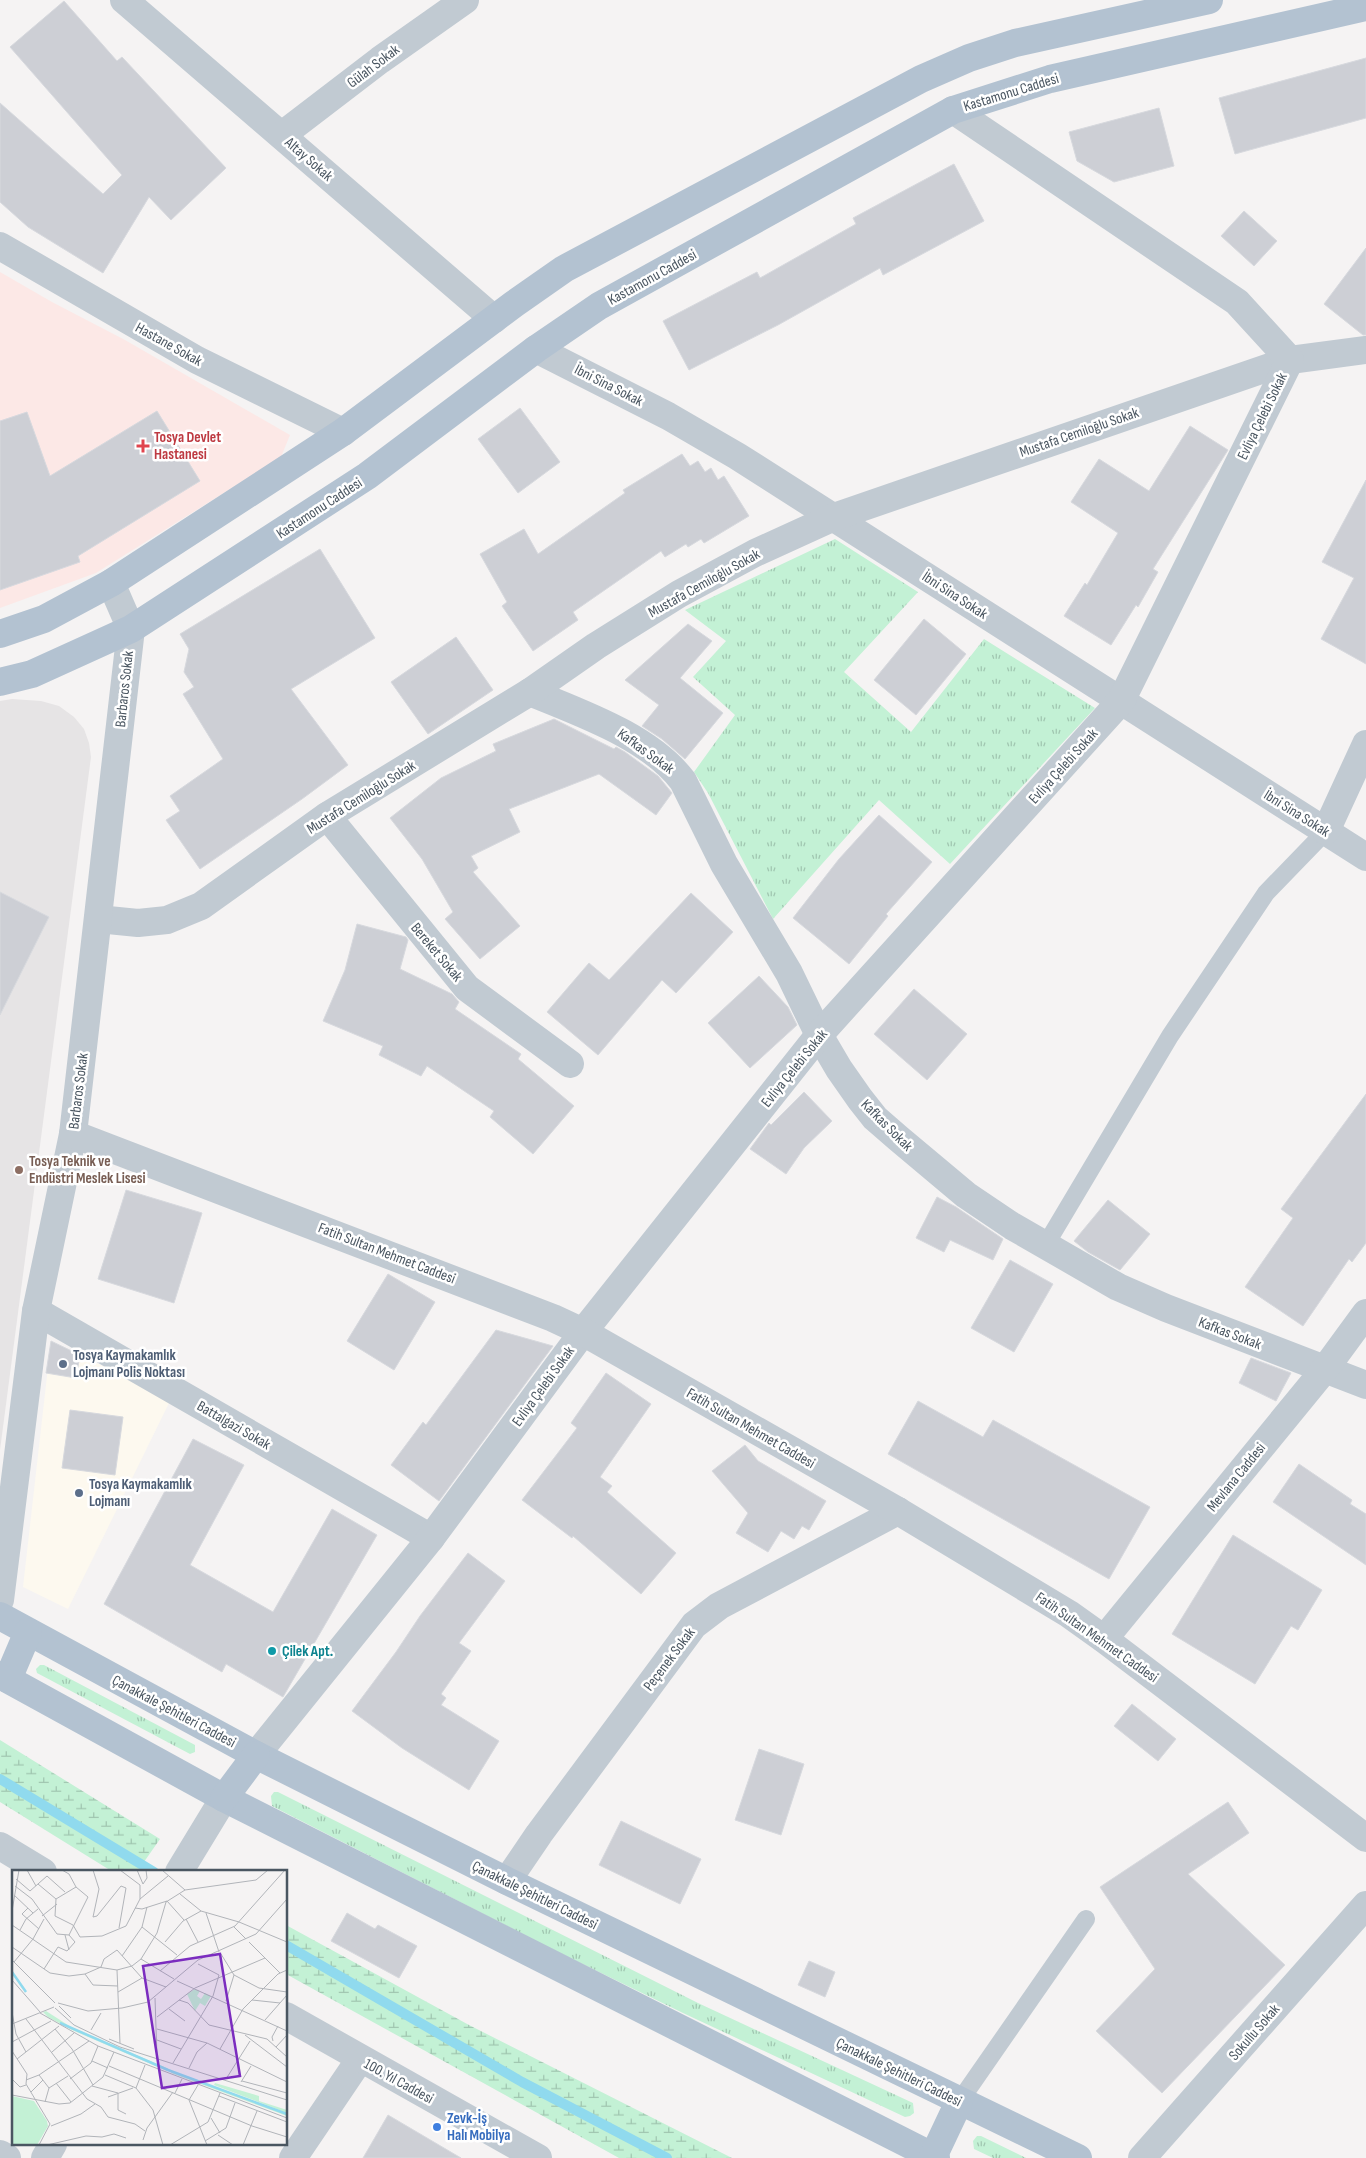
<svg xmlns="http://www.w3.org/2000/svg" width="1366" height="2158" font-family="'Sofia Sans Condensed',sans-serif">
	<style>
		.commercial { fill: #fdf9ef }
		.education { fill: #e6e4e5 }
		.medical { fill: #fce8e6 }
		.grass { fill: url(#grass-tufts) }
		.wetland { fill: url(#wetland-marsh) }
		.lines { fill: none; stroke-linecap: round; stroke-linejoin: round }
		.stream { stroke: #90daee; stroke-width: 10 }
		.building { fill: #cdcfd5; stroke: #d7d9de }
		.service { stroke: #c1cad2; stroke-width: 18 }
		.minor { stroke: #c1cad2; stroke-width: 28 }
		.tertiary { stroke: #c1cad2; stroke-width: 28 }
		.primary { stroke: #b3c2d1; stroke-width: 28 }
		.health-dot { fill: #e0444e; stroke: #fff; stroke-width: 2 }
		.education-dot { fill: #8d6e63; stroke: #fff; stroke-width: 2 }
		.service-dot { fill: #5c6f8a; stroke: #fff; stroke-width: 2 }
		.culture-dot { fill: #0f9aa8; stroke: #fff; stroke-width: 2 }
		.shop-dot { fill: #3f7fe0; stroke: #fff; stroke-width: 2 }
		.labels { text-anchor: middle; stroke-width: 5; stroke-linejoin: round; paint-order: stroke }
		.street-label { font-size: 15px; fill: #4a5661; stroke: #fff }
		.health-label { font-size: 15px; font-weight: bold; fill: #be3a42; stroke: #fff; text-anchor: start }
		.education-label { font-size: 15px; font-weight: bold; fill: #785e54; stroke: #fff; text-anchor: start }
		.service-label { font-size: 15px; font-weight: bold; fill: #4e5e75; stroke: #fff; text-anchor: start }
		.culture-label { font-size: 15px; font-weight: bold; fill: #0d838f; stroke: #fff; text-anchor: start }
		.shop-label { font-size: 15px; font-weight: bold; fill: #366cbe; stroke: #fff; text-anchor: start }
		.inset-river { fill: none; stroke: #90daee; stroke-width: 2.5 }
		.inset-road { fill: none; stroke: #b1b4b9; stroke-width: 1 }
		.view { fill: #7b2cbf; fill-opacity: 0.15; stroke: #7b2cbf; stroke-width: 2.5 }
		.inset-edge { fill: none; stroke: #4a5661; stroke-width: 2.5 }
	</style>
	<defs>
		<pattern id="grass-tufts" width="24" height="20" patternUnits="userSpaceOnUse" patternTransform="scale(1.25)"><rect width="24" height="20" fill="#c3f1d5"/><path d="M3 7l-1-3M5 7V3M7 7l1-3M15 17l-1-3M17 17v-4M19 17l1-3" fill="none" stroke="#a0c6b0"/></pattern>
		<pattern id="wetland-marsh" width="20" height="14" patternUnits="userSpaceOnUse" patternTransform="scale(1.25)"><rect width="20" height="14" fill="#c3f1d5"/><path d="M1 5h8M5 5V1M11 12h8M15 12V8" fill="none" stroke="#a0c6b0"/></pattern>
	</defs>
	<rect width="100%" height="100%" fill="#f5f3f3"/>
	<!-- commercial -->
	<path class="commercial" d="M 51,1341 L 171,1399 L 68,1609 L 23,1587 Z"/>
	<!-- education -->
	<path class="education" d="M 12,699 L 41,701 L 59,706 L 74,717 L 84,729 L 89,743 L 91,757 L 0,1450 L 0,701 Z"/>
	<!-- medical -->
	<path class="medical" d="M 0,272 L 52,302 L 125,340 L 290,435 L 281,457 L 96,573 L 0,608 Z"/>
	<!-- grass -->
	<g class="grass">
		<path d="M 835,539 L 918,592 L 844,672 L 911,732 L 984,639 L 1095,708 L 950,864 L 879,800 L 773,919 L 708,793 L 694,772 L 735,715 L 693,677 L 726,641 L 685,610 Z"/>
		<path d="M 40,1665 L 44,1665 L 195,1745 L 195,1752 L 190,1754 L 37,1673 L 36,1669 Z"/>
		<path d="M 274,1792 L 278,1792 L 698,2003 L 913,2103 L 914,2113 L 910,2116 L 905,2117 L 683,2013 L 554,1950 L 272,1806 L 271,1796 Z"/>
		<path d="M 977,2136 L 981,2136 L 1026,2158 L 993,2158 L 974,2149 L 973,2141 Z"/>
	</g>
	<!-- wetland -->
	<g class="wetland">
		<path d="M 0,1740 L 160,1839 L 137,1872 L 113,1872 L 0,1802 Z"/>
		<path d="M 286,1925 L 469,2025 L 732,2158 L 619,2158 L 286,1974 Z"/>
	</g>
	<g class="lines">
		<!-- stream -->
		<g class="stream">
			<path d="M 0,1779 L 154,1872"/>
			<path d="M 286,1945 L 522,2082 L 667,2158"/>
		</g>
	</g>
	<!-- building -->
	<g class="building">
		<path d="M 64,1 L 117,61 L 122,57 L 226,168 L 171,220 L 149,197 L 103,273 L 28,227 L 0,202 L 0,103 L 103,194 L 122,175 L 10,47 Z"/>
		<path d="M 1366,58 L 1366,118 L 1235,154 L 1219,98 Z"/>
		<path d="M 1159,108 L 1174,166 L 1114,182 L 1077,161 L 1069,132 Z"/>
		<path d="M 954,164 L 984,221 L 883,275 L 880,268 L 778,325 L 689,370 L 663,321 L 757,272 L 760,278 L 856,224 L 853,218 Z"/>
		<path d="M 1244,211 L 1277,241 L 1254,266 L 1221,236 Z"/>
		<path d="M 1366,248 L 1366,335 L 1363,335 L 1324,304 Z"/>
		<path d="M 520,408 L 560,462 L 518,493 L 478,439 Z"/>
		<path d="M 157,411 L 200,481 L 78,556 L 80,562 L 0,590 L 0,421 L 27,412 L 50,476 Z"/>
		<path d="M 1190,426 L 1228,450 L 1153,569 L 1158,572 L 1138,607 L 1136,605 L 1111,645 L 1064,616 L 1085,583 L 1087,585 L 1118,533 L 1071,502 L 1099,459 L 1149,491 Z"/>
		<path d="M 682,454 L 690,466 L 698,461 L 705,472 L 711,468 L 718,480 L 724,476 L 749,516 L 704,543 L 701,539 L 688,547 L 686,544 L 665,557 L 661,551 L 573,612 L 578,620 L 533,651 L 502,606 L 507,602 L 480,554 L 524,529 L 538,554 L 625,493 L 623,490 Z"/>
		<path d="M 1366,480 L 1366,664 L 1321,639 L 1354,578 L 1322,562 Z"/>
		<path d="M 320,549 L 375,638 L 291,689 L 348,765 L 302,799 L 200,869 L 166,820 L 180,811 L 170,796 L 223,759 L 183,694 L 194,687 L 184,672 L 189,649 L 180,634 Z"/>
		<path d="M 924,619 L 966,654 L 916,715 L 874,680 Z"/>
		<path d="M 688,624 L 712,641 L 680,678 L 723,713 L 685,759 L 662,739 L 642,726 L 659,705 L 625,680 Z"/>
		<path d="M 456,637 L 493,690 L 428,734 L 391,682 Z"/>
		<path d="M 554,719 L 614,749 L 616,747 L 625,752 L 658,776 L 672,793 L 656,815 L 599,774 L 509,809 L 520,832 L 471,856 L 478,868 L 473,872 L 520,926 L 480,959 L 445,919 L 453,912 L 422,859 L 390,818 L 441,778 L 496,751 L 493,744 Z"/>
		<path d="M 879,815 L 932,862 L 886,914 L 888,916 L 849,964 L 793,918 L 839,859 Z"/>
		<path d="M 0,892 L 49,917 L 0,1015 Z"/>
		<path d="M 691,893 L 733,932 L 676,993 L 662,980 L 598,1055 L 547,1012 L 589,963 L 609,980 Z"/>
		<path d="M 357,924 L 406,937 L 408,940 L 400,969 L 452,994 L 459,1002 L 455,1009 L 521,1054 L 518,1059 L 574,1106 L 533,1154 L 490,1117 L 494,1111 L 427,1066 L 421,1076 L 379,1055 L 383,1046 L 323,1021 L 345,970 Z"/>
		<path d="M 759,976 L 788,1007 L 797,1025 L 750,1068 L 708,1023 Z"/>
		<path d="M 914,989 L 967,1034 L 927,1080 L 874,1034 Z"/>
		<path d="M 804,1092 L 832,1121 L 804,1148 L 786,1174 L 750,1149 L 769,1123 L 771,1125 Z"/>
		<path d="M 1366,1094 L 1366,1243 L 1352,1262 L 1349,1259 L 1303,1326 L 1245,1287 L 1293,1218 L 1281,1209 Z"/>
		<path d="M 126,1190 L 202,1213 L 174,1303 L 98,1279 Z"/>
		<path d="M 937,1197 L 956,1207 L 1003,1239 L 993,1260 L 950,1240 L 944,1252 L 916,1238 Z"/>
		<path d="M 1108,1200 L 1150,1234 L 1120,1270 L 1088,1252 L 1074,1241 Z"/>
		<path d="M 1010,1260 L 1053,1284 L 1014,1352 L 971,1328 Z"/>
		<path d="M 388,1274 L 435,1302 L 394,1370 L 347,1341 Z"/>
		<path d="M 496,1330 L 553,1346 L 439,1501 L 391,1465 L 423,1422 L 426,1425 Z"/>
		<path d="M 51,1341 L 80,1355 L 76,1378 L 46,1373 Z"/>
		<path d="M 1251,1358 L 1291,1373 L 1276,1401 L 1239,1383 Z"/>
		<path d="M 606,1373 L 651,1404 L 600,1477 L 612,1486 L 607,1492 L 676,1553 L 641,1594 L 573,1536 L 572,1538 L 522,1500 L 577,1428 L 571,1423 Z"/>
		<path d="M 918,1401 L 983,1437 L 993,1420 L 1150,1507 L 1109,1579 L 888,1454 Z"/>
		<path d="M 70,1410 L 123,1417 L 115,1475 L 62,1468 Z"/>
		<path d="M 193,1439 L 244,1465 L 190,1565 L 273,1612 L 332,1509 L 377,1535 L 283,1697 L 226,1664 L 222,1672 L 104,1604 Z"/>
		<path d="M 745,1445 L 758,1461 L 826,1501 L 809,1530 L 802,1526 L 794,1539 L 781,1531 L 768,1552 L 736,1533 L 748,1513 L 712,1471 Z"/>
		<path d="M 1299,1464 L 1352,1500 L 1350,1504 L 1366,1514 L 1366,1565 L 1273,1502 Z"/>
		<path d="M 1233,1535 L 1322,1590 L 1298,1630 L 1291,1626 L 1255,1684 L 1172,1634 Z"/>
		<path d="M 468,1553 L 505,1581 L 459,1643 L 471,1651 L 441,1694 L 446,1698 L 441,1705 L 499,1741 L 469,1790 L 402,1748 L 352,1711 L 396,1652 L 420,1616 Z"/>
		<path d="M 1132,1704 L 1176,1739 L 1158,1761 L 1114,1726 Z"/>
		<path d="M 759,1749 L 804,1764 L 781,1835 L 735,1820 Z"/>
		<path d="M 1228,1802 L 1249,1833 L 1188,1874 L 1285,1965 L 1162,2093 L 1096,2031 L 1155,1969 L 1100,1887 Z"/>
		<path d="M 621,1821 L 701,1859 L 680,1904 L 599,1865 Z"/>
		<path d="M 347,1913 L 375,1929 L 378,1925 L 417,1946 L 399,1978 L 331,1941 Z"/>
		<path d="M 809,1961 L 835,1972 L 825,1997 L 798,1985 Z"/>
		<path d="M 388,2115 L 461,2158 L 363,2158 Z"/>
	</g>
	<g class="lines">
		<!-- service -->
		<g class="service">
			<path d="M 1045,1246 L 1170,1036 L 1266,893 L 1326,831"/>
			<path d="M 959,2102 L 1086,1919"/>
		</g>
		<!-- minor -->
		<g class="minor">
			<path d="M 124,0 L 494,319"/>
			<path d="M 282,135 L 380,60 L 465,0"/>
			<path d="M 0,246 L 197,360 L 343,432"/>
			<path d="M 536,349 L 668,416 L 737,456 L 1366,857"/>
			<path d="M 530,692 C 580,713 649,736 683,781 L 724,864 L 789,973 L 819,1035 L 839,1069 L 860,1099 L 875,1118 L 898,1138 L 966,1195 L 1012,1226 L 1118,1287 L 1166,1308 L 1366,1385"/>
			<path d="M 327,816 L 467,988 L 570,1064"/>
			<path d="M 1326,831 L 1366,744"/>
			<path d="M 98,919 L 138,923 L 167,920 L 201,906 L 327,816 L 530,692 L 596,646 L 679,594 L 755,553 L 834,517 L 1290,360 L 1366,350"/>
			<path d="M 36,1311 L 431,1538"/>
			<path d="M 0,1600 L 36,1311 L 73,1134 L 131,629 L 111,583"/>
			<path d="M 256,1755 L 431,1538 L 583,1332 L 819,1035 L 1121,701 L 1290,360 L 1237,302 L 953,110"/>
			<path d="M 179,1872 L 224,1798"/>
			<path d="M 507,1881 L 539,1834 L 694,1625 L 719,1606 L 898,1511"/>
			<path d="M 45,2158 L 53,2144"/>
			<path d="M 293,2158 L 360,2059"/>
			<path d="M 1142,2158 L 1366,1905"/>
		</g>
		<!-- tertiary -->
		<g class="tertiary">
			<path d="M 73,1134 L 553,1318 L 583,1332 L 898,1511 L 1069,1614 L 1104,1639 L 1366,1838"/>
			<path d="M 1104,1639 L 1325,1369 L 1366,1313"/>
			<path d="M 0,1846 L 43,1872"/>
			<path d="M 286,2016 L 538,2158"/>
			<path d="M 0,2154 L 7,2158"/>
		</g>
		<!-- primary -->
		<g class="primary">
			<path d="M 0,634 L 44,619 L 111,583 L 343,432 L 514,304 L 564,269 L 921,79 L 969,58 L 1015,43 L 1209,0"/>
			<path d="M 0,682 L 32,674 L 131,629 L 367,476 L 536,349 L 599,306 L 953,110 L 1050,79 L 1366,7"/>
			<path d="M 0,1616 L 256,1755 L 507,1881 L 1078,2158"/>
			<path d="M 0,1675 L 224,1798 L 936,2158"/>
			<path d="M 8,1679 L 28,1632"/>
			<path d="M 224,1798 L 256,1755"/>
			<path d="M 933,2157 L 959,2102"/>
		</g>
	</g>
	<!-- markers -->
	<path class="health-dot" d="M140.5 438.5h5v5h5v5h-5v5h-5v-5h-5v-5h5z"/>
	<circle class="education-dot" cx="19" cy="1170" r="5"/>
	<g class="service-dot">
		<circle cx="63" cy="1364" r="5"/>
		<circle cx="79" cy="1493" r="5"/>
	</g>
	<circle class="culture-dot" cx="272" cy="1651" r="5"/>
	<circle class="shop-dot" cx="437" cy="2127" r="5"/>
	<g class="labels">
		<!-- street labels -->
		<g class="street-label">
			<text transform="translate(373 66) rotate(-37)" y="5">Gülah Sokak</text>
			<text transform="translate(1011 92) rotate(-17)" y="5">Kastamonu Caddesi</text>
			<text transform="translate(309 159) rotate(41)" y="5">Altay Sokak</text>
			<text transform="translate(652 277) rotate(-29)" y="5">Kastamonu Caddesi</text>
			<text transform="translate(169 344) rotate(29)" y="5">Hastane Sokak</text>
			<text transform="translate(609 385) rotate(27)" y="5">İbni Sina Sokak</text>
			<text transform="translate(1262 416) rotate(-64)" y="5">Evliya Çelebi Sokak</text>
			<text transform="translate(1079 432) rotate(-19)" y="5">Mustafa Cemiloğlu Sokak</text>
			<text transform="translate(319 508) rotate(-33)" y="5">Kastamonu Caddesi</text>
			<text transform="translate(704 583) rotate(-29)" y="5">Mustafa Cemiloğlu Sokak</text>
			<text transform="translate(955 595) rotate(33)" y="5">İbni Sina Sokak</text>
			<text transform="translate(124 689) rotate(-84)" y="5">Barbaros Sokak</text>
			<text transform="translate(646 751) rotate(36)" y="5">Kafkas Sokak</text>
			<text transform="translate(1063 766) rotate(-48)" y="5">Evliya Çelebi Sokak</text>
			<text transform="translate(361 797) rotate(-32)" y="5">Mustafa Cemiloğlu Sokak</text>
			<text transform="translate(1297 813) rotate(32)" y="5">İbni Sina Sokak</text>
			<text transform="translate(437 952) rotate(50)" y="5">Bereket Sokak</text>
			<text transform="translate(794 1068) rotate(-51)" y="5">Evliya Çelebi Sokak</text>
			<text transform="translate(78 1091) rotate(-83)" y="5">Barbaros Sokak</text>
			<text transform="translate(887 1125) rotate(45)" y="5">Kafkas Sokak</text>
			<text transform="translate(387 1253) rotate(21)" y="5">Fatih Sultan Mehmet Caddesi</text>
			<text transform="translate(1230 1333) rotate(21)" y="5">Kafkas Sokak</text>
			<text transform="translate(543 1386) rotate(-54)" y="5">Evliya Çelebi Sokak</text>
			<text transform="translate(234 1425) rotate(30)" y="5">Battalgazi Sokak</text>
			<text transform="translate(751 1428) rotate(30)" y="5">Fatih Sultan Mehmet Caddesi</text>
			<text transform="translate(1236 1477) rotate(-51)" y="5">Mevlana Caddesi</text>
			<text transform="translate(1097 1637) rotate(35)" y="5">Fatih Sultan Mehmet Caddesi</text>
			<text transform="translate(669 1659) rotate(-53)" y="5">Peçenek Sokak</text>
			<text transform="translate(174 1711) rotate(28)" y="5">Çanakkale Şehitleri Caddesi</text>
			<text transform="translate(535 1895) rotate(26)" y="5">Çanakkale Şehitleri Caddesi</text>
			<text transform="translate(1254 2032) rotate(-49)" y="5">Sokullu Sokak</text>
			<text transform="translate(899 2072) rotate(26)" y="5">Çanakkale Şehitleri Caddesi</text>
			<text transform="translate(399 2081) rotate(29)" y="5">100. Yıl Caddesi</text>
		</g>
		<!-- health labels -->
		<g class="health-label">
			<text x="154" y="442">Tosya Devlet<tspan x="154" dy="17">Hastanesi</tspan></text>
		</g>
		<!-- education labels -->
		<g class="education-label">
			<text x="29" y="1166">Tosya Teknik ve<tspan x="29" dy="17">Endüstri Meslek Lisesi</tspan></text>
		</g>
		<!-- service labels -->
		<g class="service-label">
			<text x="73" y="1360">Tosya Kaymakamlık<tspan x="73" dy="17">Lojmanı Polis Noktası</tspan></text>
			<text x="89" y="1489">Tosya Kaymakamlık<tspan x="89" dy="17">Lojmanı</tspan></text>
		</g>
		<!-- culture labels -->
		<g class="culture-label">
			<text x="282" y="1656">Çilek Apt.</text>
		</g>
		<!-- shop labels -->
		<g class="shop-label">
			<text x="447" y="2123">Zevk-İş<tspan x="447" dy="17">Halı Mobilya</tspan></text>
		</g>
	</g>
	<!-- overview -->
	<g transform="translate(12 1870)">
		<rect width="275" height="275" fill="#f5f3f3"/>
		<path d="M 183,119 L 188,121 L 185,126 L 189,129 L 193,123 L 199,126 L 193,136 L 188,133 L 183,141 L 175,124 ZM 0,226 L 22,231 L 35,251 L 36,256 L 25,275 L 0,275 Z" fill="#c3f1d5"/>
		<path d="M 203,213 L 247,226 L 247,231 L 275,240 L 275,243 L 202,215 Z" fill="#c3f1d5"/>
		<path d="M 34,141 L 59,157 L 157,199 L 155,201 L 60,160 L 36,147 L 31,142 ZM 160,201 L 275,243 L 275,246 L 159,203 Z" fill="#c3f1d5"/>
		<path class="inset-river" d="M 0,102 L 14,122M 48,153 L 156,200 L 275,244"/>
		<path class="inset-road" d="M 15,0 L 24,16M 50,0 L 57,4 L 64,17 L 76,27 L 57,65M 81,0 L 87,19 L 81,47 L 85,46 L 109,16 L 114,18 L 107,58M 125,0 L 131,14 L 135,8 L 134,0M 150,0 L 173,20M 4,9 L 18,21 L 35,6 L 53,22M 26,14 L 44,29 L 43,46 L 61,55 L 68,67 L 90,66 L 114,56 L 128,29 L 128,15 L 108,0M 3,16 L 20,29 L 45,64 L 57,65 L 63,72 L 55,81 L 46,77 L 32,99M 168,24 L 189,41 L 227,52 L 275,72M 2,25 L 21,43M 44,29 L 64,17M 128,29 L 156,6M 16,38 L 10,44 L 27,59M 123,38 L 130,39 L 155,31 L 172,50M 0,41 L 7,0M 194,43 L 207,82M 30,46 L 45,34M 174,49 L 186,72M 0,55 L 54,92 L 105,100 L 120,96 L 129,89 L 145,63 L 154,32 L 173,20 L 244,10 L 256,0M 130,57 L 165,85M 222,57 L 234,69M 8,60 L 14,49 L 26,39M 53,65 L 57,80M 153,72 L 171,51 L 189,41M 237,72 L 268,103M 0,77 L 38,103 L 57,106 L 73,104 L 89,97 L 92,89 L 105,80 L 130,108 L 154,117M 209,84 L 222,105 L 247,118 L 275,122M 110,86 L 130,57 L 135,37M 129,89 L 162,109M 0,90 L 43,133M 2,92 L 21,69 L 32,49M 105,100 L 108,173M 148,101 L 178,76 L 223,56 L 273,0M 73,104 L 81,115 L 106,116M 0,110 L 28,142M 165,111 L 275,161M 106,122 L 130,108M 143,128 L 145,187M 167,130 L 176,133 L 197,155 L 255,169 L 275,187M 240,130 L 268,133M 214,131 L 222,105M 46,133 L 76,141 L 110,138 L 136,132 L 186,90 L 244,64 L 275,29M 47,136 L 59,148M 43,138 L 62,155 L 108,177 L 275,230M 157,139 L 173,151M 0,142 L 4,164 L 14,182M 28,143 L 86,176 L 275,248M 145,147 L 183,118 L 253,88M 14,149 L 75,229 L 89,237 L 96,247 L 123,254 L 133,261M 253,150 L 275,125M 0,154 L 42,137M 43,159 L 60,179 L 81,215M 145,159 L 195,173 L 275,212M 79,160 L 89,143M 233,165 L 275,197M 97,169 L 122,179M 145,170 L 169,179M 261,171 L 260,167 L 266,156M 0,172 L 39,151M 264,177 L 275,165M 208,179 L 231,139 L 266,104 L 275,100M 0,181 L 15,204 L 14,214 L 38,254 L 27,275M 40,182 L 62,163M 5,189 L 47,156M 80,191 L 96,198M 161,193 L 201,126 L 207,105 L 186,94M 133,195 L 124,218 L 141,240 L 151,275M 97,196 L 240,256 L 275,267M 177,198 L 185,182 L 195,173M 27,205 L 37,218 L 33,232M 93,205 L 124,218M 0,209 L 8,217 L 14,215M 58,209 L 79,193 L 86,176M 214,209 L 238,171M 14,210 L 27,205 L 77,171M 230,211 L 275,223M 229,212 L 239,196M 44,213 L 59,232M 186,215 L 177,230 L 195,275M 80,216 L 106,223 L 106,240 L 114,244M 37,218 L 56,206M 19,222 L 31,210M 163,223 L 170,209M 0,225 L 47,234 L 58,233 L 91,207 L 102,182M 207,226 L 275,252M 96,227 L 121,218M 199,248 L 208,263M 39,256 L 69,244 L 83,234M 206,265 L 221,275M 131,270 L 135,258 L 161,222M 193,271 L 214,258 L 223,233M 35,275 L 74,266 L 90,267 L 102,264 L 114,268M 158,275 L 196,252 L 208,223M 231,275 L 245,241"/>
		<path class="view" d="M 208,84 L 228,206 L 150,218 L 131,96 Z"/>
		<rect width="275" height="275" class="inset-edge"/>
	</g>
</svg>
